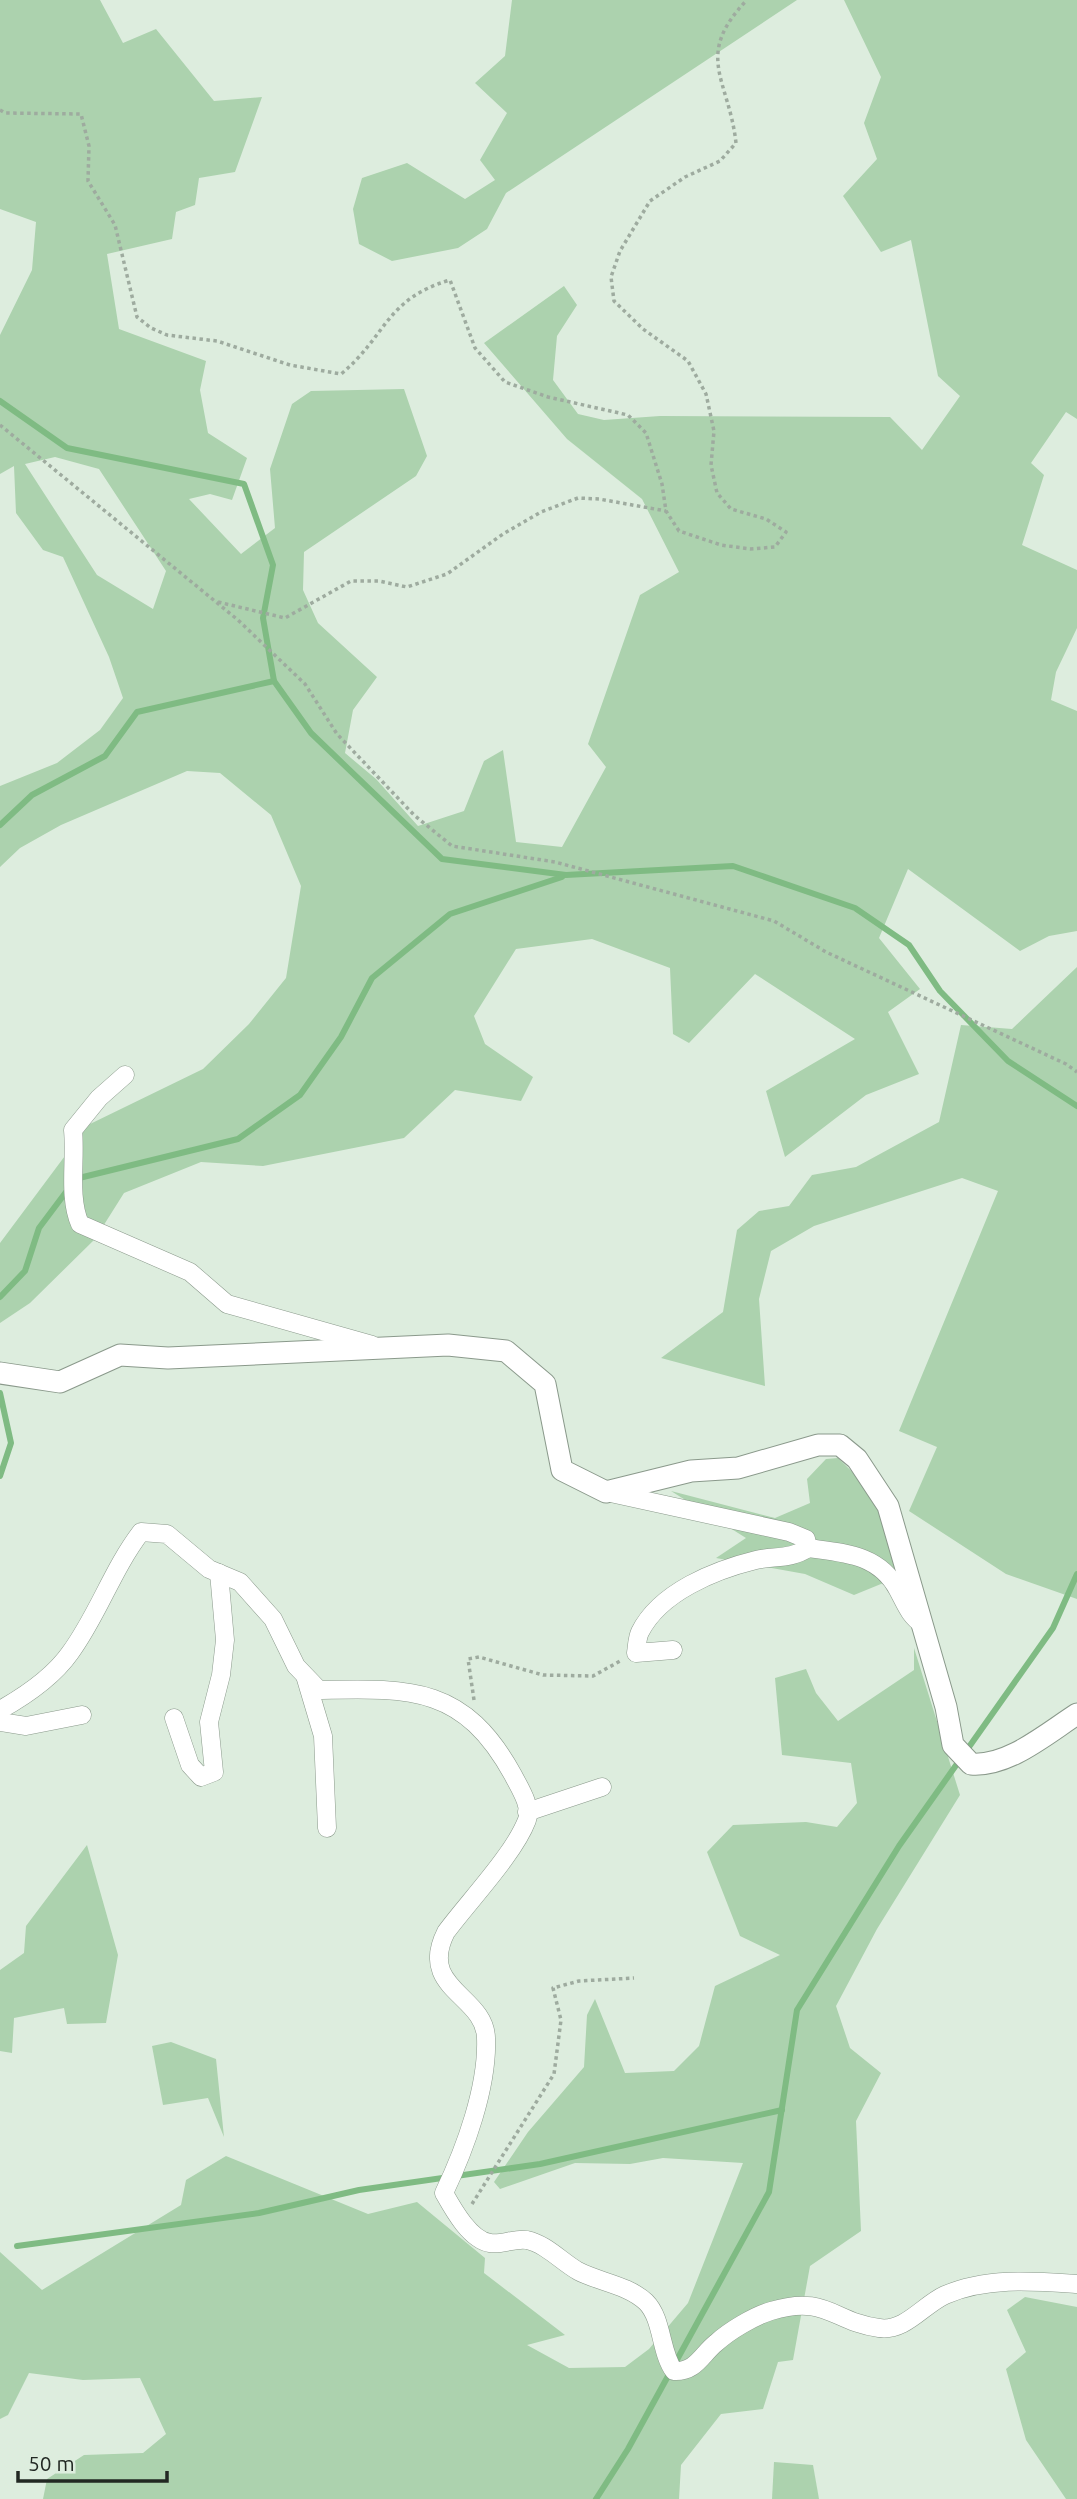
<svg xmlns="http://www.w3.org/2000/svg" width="1077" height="2499" font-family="Ubuntu,sans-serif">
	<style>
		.green { fill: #acd2ae; fill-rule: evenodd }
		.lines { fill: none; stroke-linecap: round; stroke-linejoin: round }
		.stream { stroke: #7fbb83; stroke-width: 6 }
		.minor-casing { stroke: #8a998b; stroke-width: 19 }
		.tertiary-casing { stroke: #8a998b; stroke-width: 23 }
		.path { stroke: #9eab9f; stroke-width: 3.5; stroke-dasharray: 3.5 3.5; stroke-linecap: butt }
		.minor { stroke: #fff; stroke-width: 18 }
		.tertiary { stroke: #fff; stroke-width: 21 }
	</style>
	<rect width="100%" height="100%" fill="#ddedde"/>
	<!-- green -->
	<g class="green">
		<path d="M 0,0 L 100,0 L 123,43 L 156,29 L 214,101 L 262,97 L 235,172 L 199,178 L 195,205 L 176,212 L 172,239 L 107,254 L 119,329 L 206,361 L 200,390 L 208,433 L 247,458 L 232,500 L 210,494 L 189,499 L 241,554 L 275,528 L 270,469 L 292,404 L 311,391 L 404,389 L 427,456 L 416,476 L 304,552 L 303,590 L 318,623 L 377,677 L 353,710 L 345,753 L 376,779 L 418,826 L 464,811 L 484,761 L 503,750 L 516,842 L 562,847 L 606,767 L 588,744 L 640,595 L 679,572 L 642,499 L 567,439 L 484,343 L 564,286 L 577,305 L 557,336 L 553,380 L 578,414 L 604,420 L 660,416 L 890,417 L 922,450 L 960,396 L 938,376 L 911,240 L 881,252 L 843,196 L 877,159 L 864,123 L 881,77 L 844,0 L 1077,0 L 1077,419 L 1066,412 L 1031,463 L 1044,475 L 1022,545 L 1077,570 L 1077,628 L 1056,672 L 1051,700 L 1077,711 L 1077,931 L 1049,936 L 1020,951 L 908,869 L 879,938 L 920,989 L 888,1012 L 919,1074 L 866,1095 L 785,1157 L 766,1091 L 855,1039 L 755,974 L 689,1043 L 673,1034 L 670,968 L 592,939 L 516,949 L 474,1016 L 485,1044 L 533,1077 L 521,1101 L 455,1090 L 404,1138 L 263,1166 L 201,1162 L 124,1193 L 95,1239 L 30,1303 L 0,1323 L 0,1243 L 88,1125 L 203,1069 L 249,1024 L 286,978 L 301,886 L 271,815 L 220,773 L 187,771 L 61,825 L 20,848 L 0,867 L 0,786 L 57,763 L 100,730 L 123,698 L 109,657 L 63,557 L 43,550 L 16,513 L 14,466 L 0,474 L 0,335 L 32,270 L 36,222 L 0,209 ZM 55,457 L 99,469 L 166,571 L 153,609 L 97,575 L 25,464 Z"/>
		<path d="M 512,0 L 797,0 L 506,193 L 487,229 L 458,248 L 392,261 L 359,244 L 353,209 L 362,178 L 407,163 L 465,199 L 495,180 L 480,160 L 507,113 L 475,83 L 505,56 Z"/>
		<path d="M 1077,967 L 1077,1599 L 1006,1574 L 909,1511 L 937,1447 L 899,1431 L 998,1191 L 962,1178 L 814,1226 L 771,1251 L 759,1299 L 765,1386 L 661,1358 L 723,1312 L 737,1230 L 759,1211 L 789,1206 L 812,1175 L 856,1167 L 939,1122 L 961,1025 L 1012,1029 Z"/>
		<path d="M 838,1458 L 873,1492 L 903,1575 L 854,1595 L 805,1574 L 716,1558 L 746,1538 L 671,1491 L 775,1518 L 810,1503 L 807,1479 L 826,1459 Z"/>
		<path d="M 914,1648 L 960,1795 L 877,1929 L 836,2006 L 850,2048 L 881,2073 L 856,2121 L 861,2231 L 810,2266 L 793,2360 L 778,2362 L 763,2409 L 721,2414 L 681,2465 L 679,2499 L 43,2499 L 47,2479 L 84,2455 L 143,2453 L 166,2434 L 140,2378 L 83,2380 L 29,2373 L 8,2415 L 0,2419 L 0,2252 L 42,2290 L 181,2205 L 186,2180 L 226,2156 L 368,2214 L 417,2202 L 485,2258 L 484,2273 L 565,2335 L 527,2345 L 569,2368 L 625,2367 L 649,2349 L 688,2303 L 743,2163 L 663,2158 L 630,2164 L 575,2163 L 500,2189 L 494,2182 L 528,2132 L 584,2067 L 587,2015 L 595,1999 L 625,2073 L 674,2071 L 699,2046 L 715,1986 L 780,1955 L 740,1936 L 707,1852 L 733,1825 L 806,1822 L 837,1827 L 857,1803 L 851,1763 L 782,1755 L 775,1678 L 806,1669 L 816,1693 L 838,1721 L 914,1670 Z"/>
		<path d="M 87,1845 L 118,1955 L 106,2023 L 67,2024 L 64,2008 L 14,2018 L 12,2053 L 0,2051 L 0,1970 L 24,1953 L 26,1926 Z"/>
		<path d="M 171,2042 L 216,2059 L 224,2137 L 208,2098 L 163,2105 L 152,2046 Z"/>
		<path d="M 1025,2297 L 1077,2307 L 1077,2499 L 1066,2499 L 1026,2440 L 1006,2369 L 1026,2352 L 1007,2310 Z"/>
		<path d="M 774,2462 L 813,2465 L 819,2499 L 772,2499 Z"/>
	</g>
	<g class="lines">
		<!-- stream -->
		<g class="stream">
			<path d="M 0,401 L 67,448 L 244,484 L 273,565 L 263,618 L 274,681 L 311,733 L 442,859 L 566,875 L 733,866 L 855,908 L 909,945 L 940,991 L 1008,1061 L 1077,1106"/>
			<path d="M 0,825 L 32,795 L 105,756 L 137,712 L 274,681"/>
			<path d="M 75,1179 L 238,1139 L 300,1095 L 341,1037 L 372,978 L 450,914 L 562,877"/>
			<path d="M 0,1297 L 25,1271 L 39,1228 L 69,1188"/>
			<path d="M 0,1393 L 11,1443 L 0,1476"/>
			<path d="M 17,2246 L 259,2213 L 359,2190 L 540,2164 L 782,2110"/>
			<path d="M 596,2499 L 628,2449 L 769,2192 L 797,2010 L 899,1846 L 1053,1628 L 1077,1574"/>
		</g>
		<defs>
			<g id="minor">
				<path d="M 125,1075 L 99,1098 L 73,1130 C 76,1160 68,1197 80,1224 L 190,1272 L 227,1304 L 372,1345"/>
				<path d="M 606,1492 L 789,1532 L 806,1539 L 808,1548 C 792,1559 774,1556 756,1560 C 715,1570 660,1592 640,1632 C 637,1638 637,1647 636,1653 L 673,1650"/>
				<path d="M 808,1548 C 844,1553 879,1554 898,1590 C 906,1605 909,1615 923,1625"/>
				<path d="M 306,1679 L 323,1736 L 327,1828"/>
				<path d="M 0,1710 C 25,1696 53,1677 70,1653 C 98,1615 112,1570 141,1532 L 167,1534 L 209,1569 L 240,1582 L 273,1619 L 296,1666 L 319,1690 C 412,1688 464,1686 513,1775 C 519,1787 532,1806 527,1820 C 514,1854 469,1901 446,1932 C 417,1989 485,1995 486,2038 C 488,2087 465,2149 444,2193 C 453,2209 470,2240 490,2243 C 502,2245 515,2238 527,2240 C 546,2244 562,2262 578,2271 C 599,2282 628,2285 646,2302 C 663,2319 660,2352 674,2371 C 696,2372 701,2355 716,2343 C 729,2331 754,2316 771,2311 C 826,2294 833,2322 879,2328 C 905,2332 923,2305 945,2295 C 986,2277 1034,2281 1077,2284"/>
				<path d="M 174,1718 L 190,1765 L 201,1777 L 214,1772 L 209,1722 L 221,1675 L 225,1640 L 219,1573"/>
				<path d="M 0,1722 L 26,1726 L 82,1715"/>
				<path d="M 527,1812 L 602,1787"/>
			</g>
			<path id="tertiary" d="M 0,1373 L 60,1382 L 120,1355 L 168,1358 L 448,1345 L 506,1351 L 545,1384 L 562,1470 L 606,1492 L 691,1471 L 738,1468 L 818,1445 L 840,1445 L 857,1459 L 888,1506 L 946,1707 L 953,1745 L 971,1764 C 1008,1767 1046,1734 1077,1714"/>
		</defs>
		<!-- minor casing -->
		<use href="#minor" class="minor-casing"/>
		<!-- tertiary casing -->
		<use href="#tertiary" class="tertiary-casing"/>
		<!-- path -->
		<g class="path">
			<path d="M 0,110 L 5,113 L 81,114 L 89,146 L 88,181 L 115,225 L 137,317 L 151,328 L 167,335 L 217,341 L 290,365 L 341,374 C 387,336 385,299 450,280 L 475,348 L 505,382 L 548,397 L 628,415 L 646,433 L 662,484 L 666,511 L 679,531 L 721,545 L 750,549 L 775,547 L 786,532 L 766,519 L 731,509 L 717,493 L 711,465 L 714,431 L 706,394 L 688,361 L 643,329 L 614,301 L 611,277 L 620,251 L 650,201 L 685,177 L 720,161 L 736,143 C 729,79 693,56 747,0"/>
			<path d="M 0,425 L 238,620 L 305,684 L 337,734 L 414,815 L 452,846 L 555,862 L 774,921 L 826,952 L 1066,1064 L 1077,1072"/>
			<path d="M 218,602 L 285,618 L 351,581 L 379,581 L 407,587 L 447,574 L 503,534 L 541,512 L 578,498 L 599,499 L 666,511"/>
			<path d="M 474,1700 L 468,1659 L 479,1657 L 543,1675 L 593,1676 L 622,1660"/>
			<path d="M 472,2204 L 554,2074 L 561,2020 L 553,1988 L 579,1981 L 634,1978"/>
		</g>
		<!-- minor -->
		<use href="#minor" class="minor"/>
		<!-- tertiary -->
		<use href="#tertiary" class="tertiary"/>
	</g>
	<!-- scale -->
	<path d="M18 2471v10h149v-10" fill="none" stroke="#222823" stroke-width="3.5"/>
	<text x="28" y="2471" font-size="21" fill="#222823" stroke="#ddedde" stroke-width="5" paint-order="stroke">50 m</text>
</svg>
